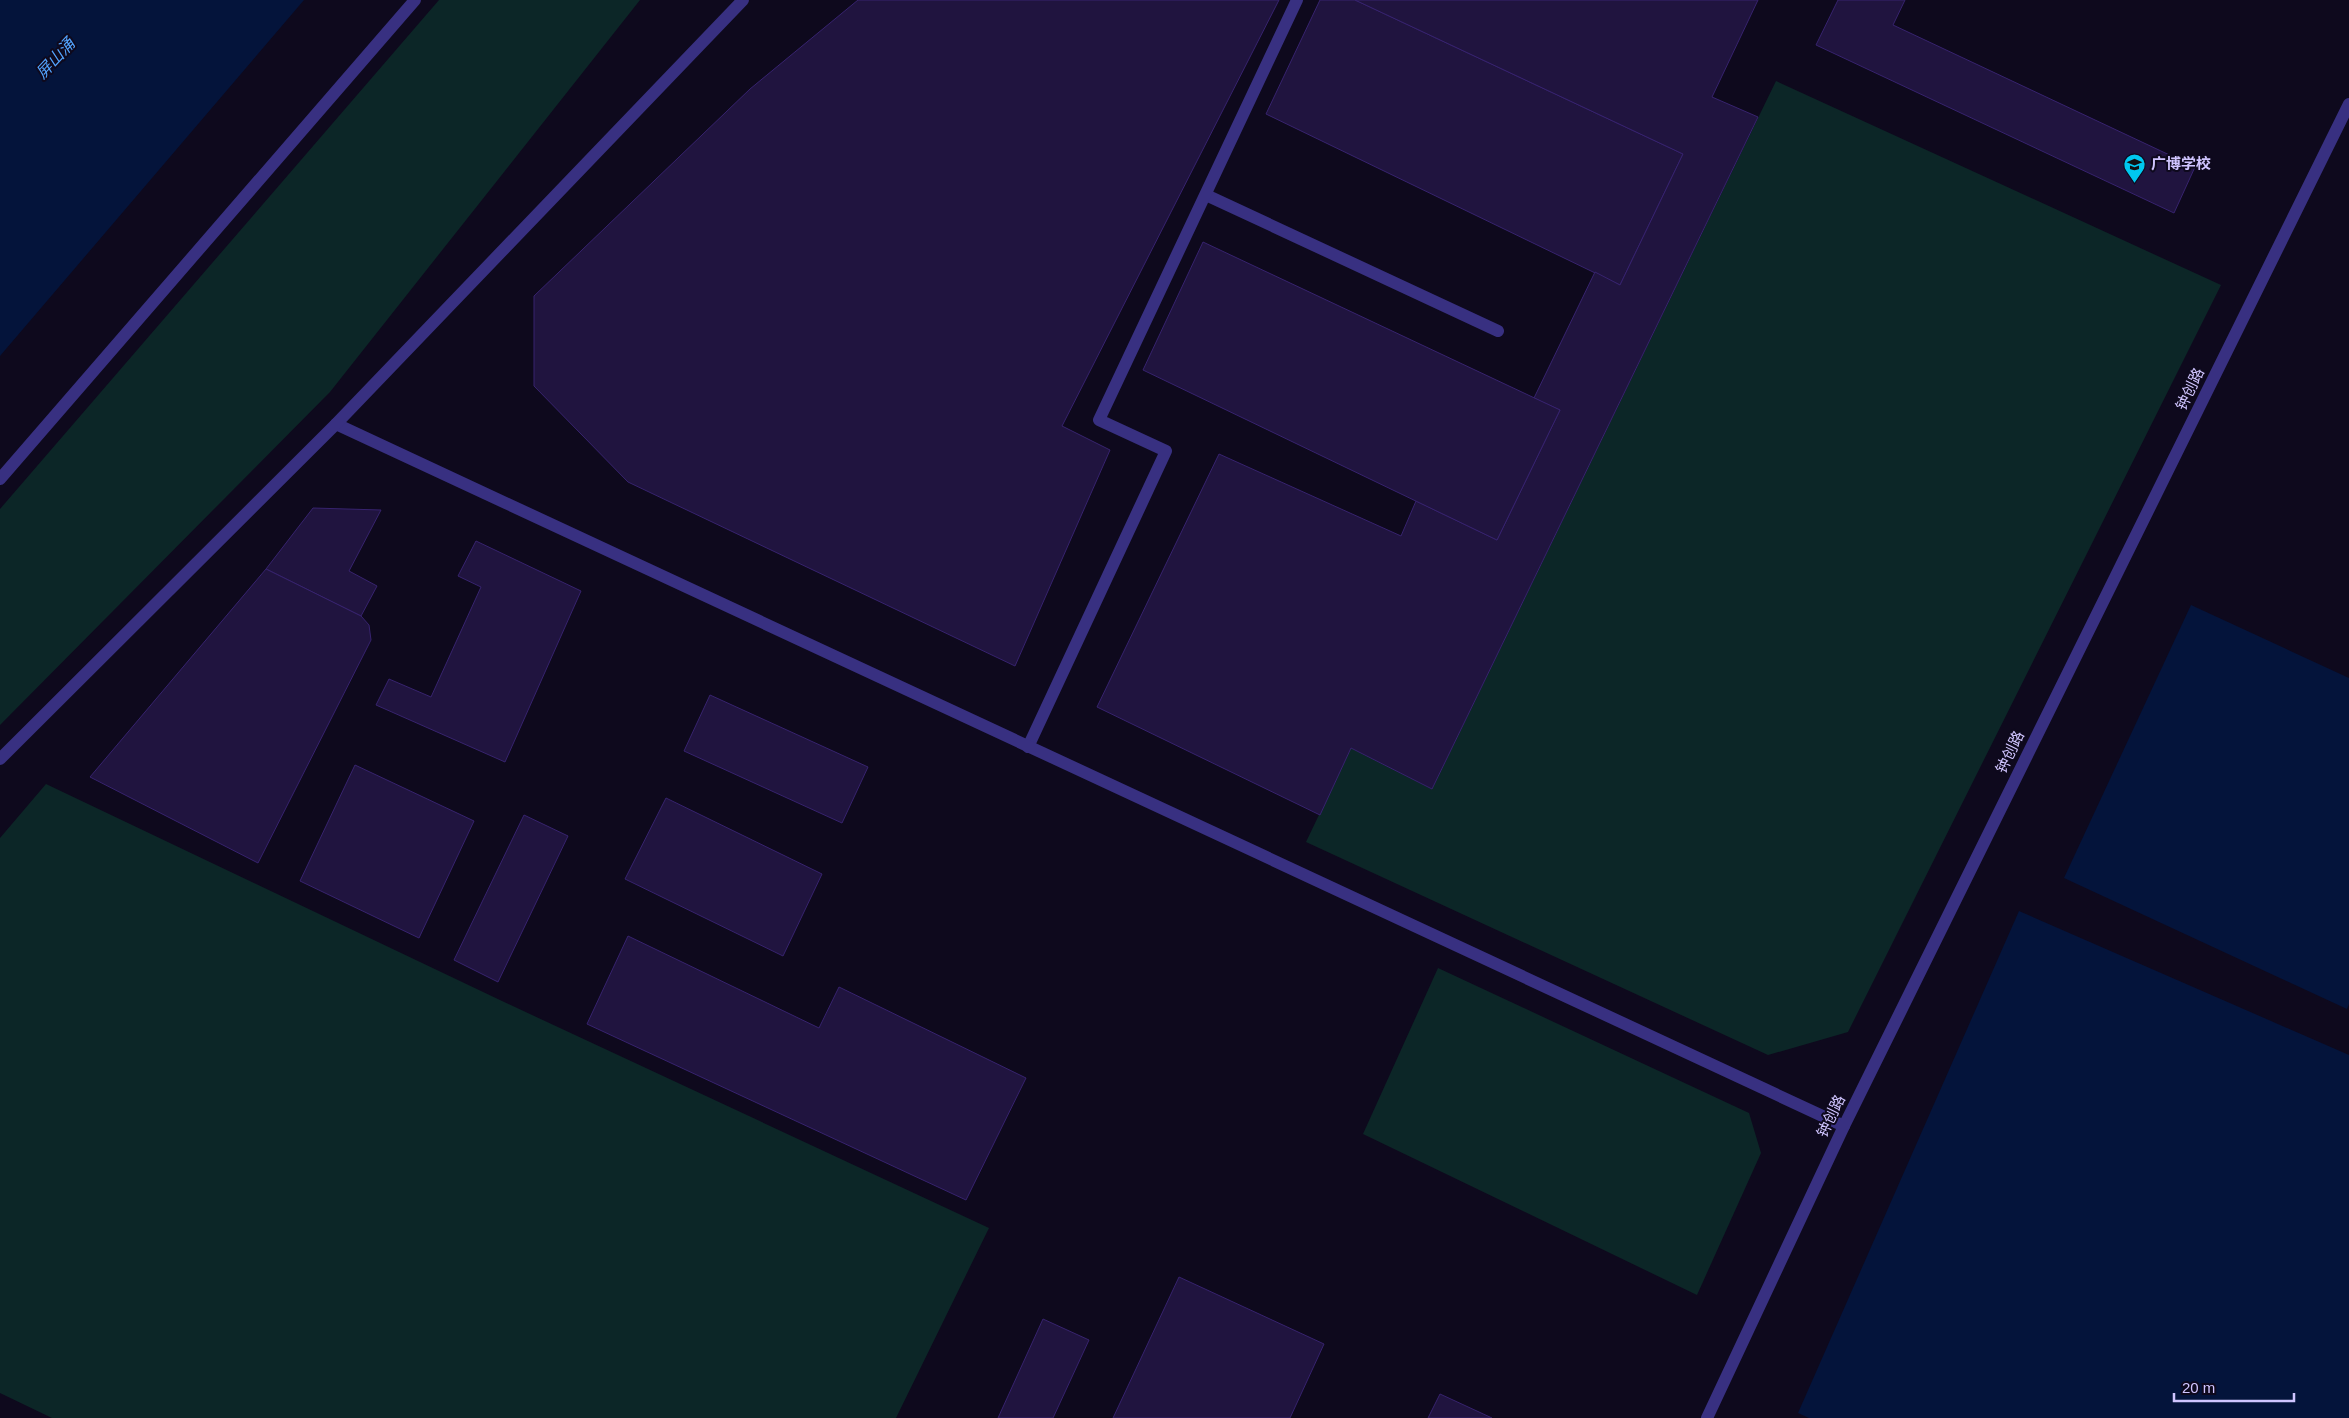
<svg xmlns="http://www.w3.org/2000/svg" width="2349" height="1418" font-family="Arial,'Noto Sans SC',sans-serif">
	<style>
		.green { fill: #0c2627 }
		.water { fill: #04143b }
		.building { fill: #20143f; stroke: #37236e }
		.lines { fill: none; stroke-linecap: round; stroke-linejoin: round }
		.service { stroke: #383081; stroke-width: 12 }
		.minor { stroke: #383081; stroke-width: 12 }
		.tertiary { stroke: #383081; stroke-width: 12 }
		.labels { text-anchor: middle; stroke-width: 4; stroke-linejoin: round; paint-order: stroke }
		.poi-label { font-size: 15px; font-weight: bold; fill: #d0c5ff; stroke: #0e091d; text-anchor: start }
		.street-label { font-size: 15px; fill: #d0c5ff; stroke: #0e091d }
		.water-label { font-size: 16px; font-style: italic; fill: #53a4ff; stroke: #0e091d }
	</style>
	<rect width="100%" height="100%" fill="#0e091d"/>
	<!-- green -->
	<g class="green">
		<path d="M 439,0 L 640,0 L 330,392 L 0,725 L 0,509 Z"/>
		<path d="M 1776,81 L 2221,285 L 1848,1032 L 1768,1055 L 1306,842 L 1351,748 L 1432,789 Z"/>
		<path d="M 46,784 L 502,1001 L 989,1228 L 896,1418 L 52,1418 L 0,1393 L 0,838 Z"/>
		<path d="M 1438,968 L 1749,1113 L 1761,1153 L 1697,1295 L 1363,1134 Z"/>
	</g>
	<!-- water -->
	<g class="water">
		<path d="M 0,0 L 304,0 L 0,356 Z"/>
		<path d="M 2191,605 L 2349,678 L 2349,1004 L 2347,1009 L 2064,878 Z"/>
		<path d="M 2019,911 L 2349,1055 L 2349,1418 L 1809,1418 L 1798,1413 Z"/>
	</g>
	<!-- building -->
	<g class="building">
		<path d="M 858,0 L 1279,0 L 1062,426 L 1110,450 L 1015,666 L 628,482 L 534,386 L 534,296 L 750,89 Z"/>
		<path d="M 1320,0 L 1355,0 L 1683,154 L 1620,285 L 1266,114 Z"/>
		<path d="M 1355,0 L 1758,0 L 1712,97 L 1758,117 L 1432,789 L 1351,748 L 1320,815 L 1097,707 L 1219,454 L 1401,536 L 1416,501 L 1497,540 L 1560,410 L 1534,398 L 1595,272 L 1620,285 L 1683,154 Z"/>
		<path d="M 1838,0 L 1905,0 L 1893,25 L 2195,167 L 2174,213 L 1816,45 Z"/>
		<path d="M 1203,242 L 1560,410 L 1497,540 L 1143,370 Z"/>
		<path d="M 313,508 L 381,510 L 349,571 L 377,586 L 361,616 L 266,569 Z"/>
		<path d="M 476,541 L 581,591 L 505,762 L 376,705 L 389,679 L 431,697 L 481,587 L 458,576 Z"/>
		<path d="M 266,569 L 361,616 L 369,625 L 371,640 L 258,863 L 90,777 Z"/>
		<path d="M 710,695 L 868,767 L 842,823 L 684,751 Z"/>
		<path d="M 355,765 L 474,821 L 419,938 L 300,881 Z"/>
		<path d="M 666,798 L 822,874 L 783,956 L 625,879 Z"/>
		<path d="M 524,815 L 568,836 L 498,982 L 454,960 Z"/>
		<path d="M 628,936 L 819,1028 L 839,987 L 1026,1078 L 966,1200 L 587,1024 Z"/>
		<path d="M 1179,1277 L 1324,1344 L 1290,1418 L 1113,1418 Z"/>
		<path d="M 1043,1319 L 1089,1340 L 1053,1418 L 998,1418 Z"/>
		<path d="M 1440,1394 L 1492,1418 L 1428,1418 Z"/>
	</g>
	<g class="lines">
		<!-- service -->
		<g class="service">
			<path d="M 1206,195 L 1498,331"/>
			<path d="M 1028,747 L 1166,451 L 1099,420 L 1297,0"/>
		</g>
		<!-- minor -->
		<g class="minor">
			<path d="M 336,424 L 1844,1126"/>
			<path d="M 0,479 L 415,0"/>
			<path d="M 0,759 L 336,424 L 743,0"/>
		</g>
		<!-- tertiary -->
		<path class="tertiary" d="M 1707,1418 L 1844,1126 L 2349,104"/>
	</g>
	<!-- icons -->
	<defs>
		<symbol id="school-pin" viewBox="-11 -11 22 30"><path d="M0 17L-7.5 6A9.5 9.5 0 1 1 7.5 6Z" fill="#00c8f0" stroke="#0e091d"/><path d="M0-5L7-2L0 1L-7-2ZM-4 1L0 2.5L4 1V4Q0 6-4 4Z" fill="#111"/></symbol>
	</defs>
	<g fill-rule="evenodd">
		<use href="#school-pin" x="2122" y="152" width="25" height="34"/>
	</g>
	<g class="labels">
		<!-- poi labels -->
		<g class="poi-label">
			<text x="2151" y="169">广博学校</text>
		</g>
		<!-- street labels -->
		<g class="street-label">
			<text transform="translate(2190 389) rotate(-64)" y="5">钟创路</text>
			<text transform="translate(2010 752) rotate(-64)" y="5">钟创路</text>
			<text transform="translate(1831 1116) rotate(-64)" y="5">钟创路</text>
		</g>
		<!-- water labels -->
		<g class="water-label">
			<text transform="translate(55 58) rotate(-47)" y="6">屏山涌</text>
		</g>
	</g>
	<!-- scale -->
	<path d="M2174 1393v8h120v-8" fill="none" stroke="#d0c5ff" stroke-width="2.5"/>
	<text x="2182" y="1393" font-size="15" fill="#d0c5ff" stroke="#0e091d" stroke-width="4" paint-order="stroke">20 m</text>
</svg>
